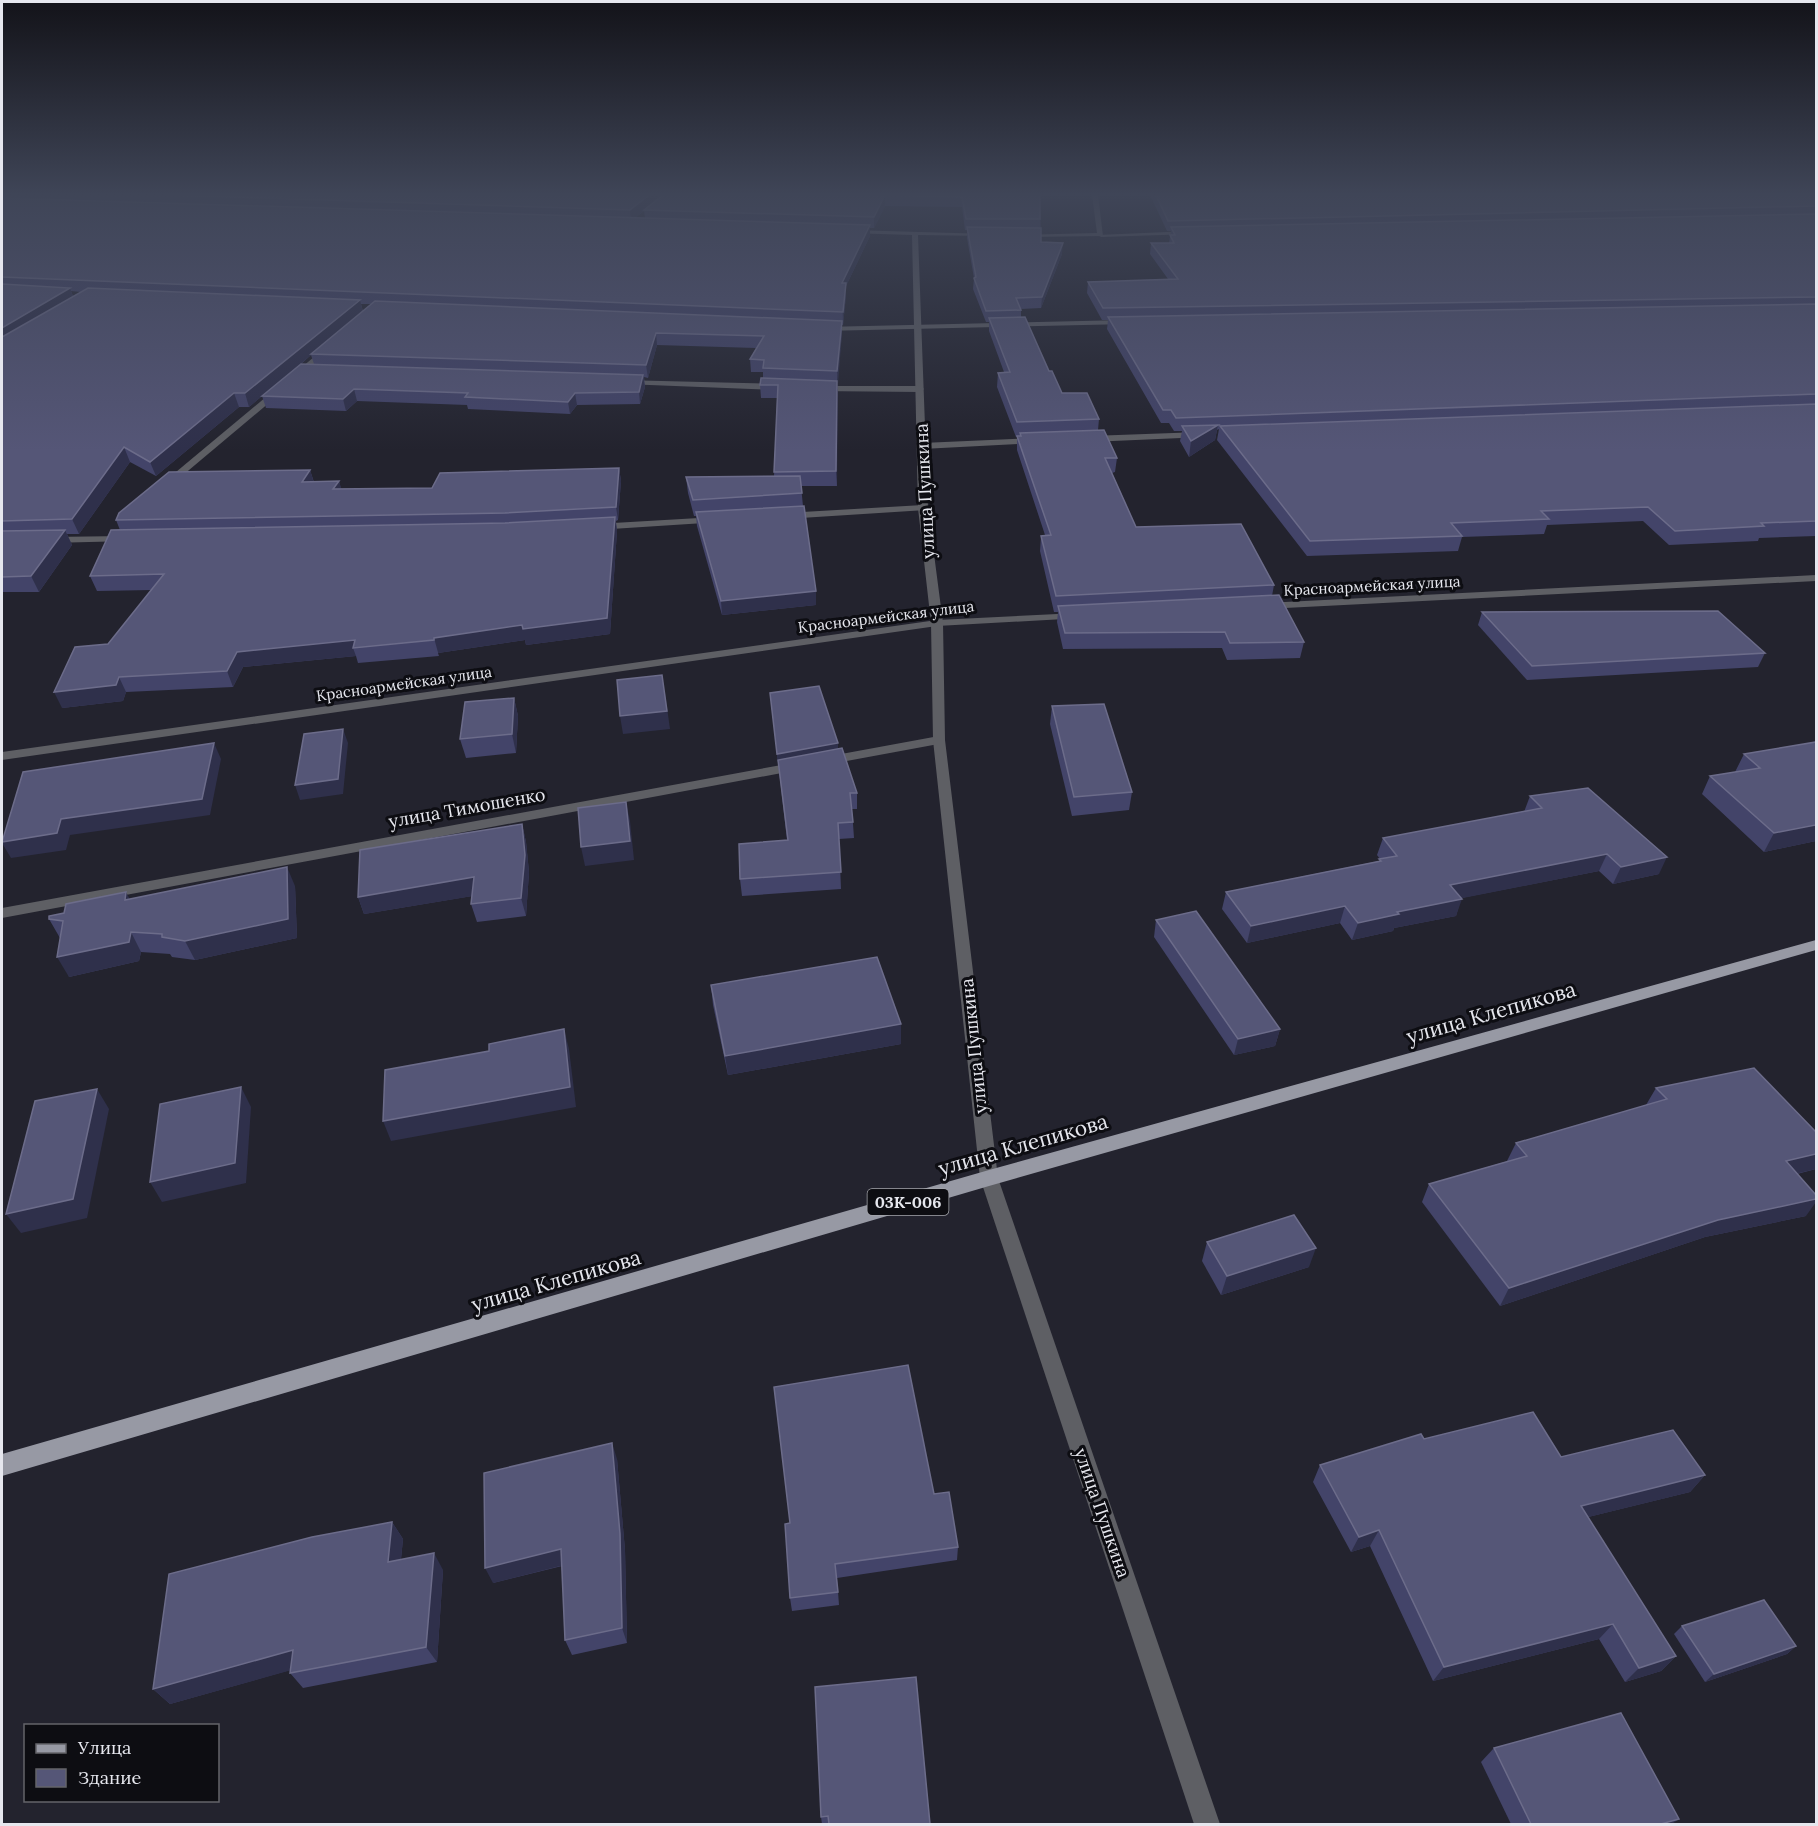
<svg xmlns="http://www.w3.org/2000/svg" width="1818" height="1826" font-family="Lora,serif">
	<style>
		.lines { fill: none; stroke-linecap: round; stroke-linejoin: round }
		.minor { fill: #5e5f64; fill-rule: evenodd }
		.tertiary { fill: #5e5f64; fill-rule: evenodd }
		.primary { fill: #9799a4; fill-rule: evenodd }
		.wall { fill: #434469; fill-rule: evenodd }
		.shaded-wall { fill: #2f304b }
		.building { fill: #555677; stroke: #6c6c8a; stroke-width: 1.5 }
		.labels { text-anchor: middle; stroke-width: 6; stroke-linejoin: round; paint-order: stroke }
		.far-street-label { font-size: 15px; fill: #e6e7ee; stroke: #0d0d12 }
		.shield { fill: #0d0d12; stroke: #a5a6ac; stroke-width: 1.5 }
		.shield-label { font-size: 16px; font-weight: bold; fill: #e6e7ee }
		.street-label { font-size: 18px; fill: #e6e7ee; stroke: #0d0d12 }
		.near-street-label { font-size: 21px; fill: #e6e7ee; stroke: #0d0d12 }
	</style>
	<rect width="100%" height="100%" fill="#23232e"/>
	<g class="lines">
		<!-- minor -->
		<g class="minor">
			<path d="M 1190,231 L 1192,234 L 1101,237 L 1098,235 Z"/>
			<path d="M 1126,320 L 1129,324 L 823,331 L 819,329 L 823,327 Z"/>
			<path d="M 326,347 L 333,349 L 170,486 L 164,486 L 164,482 Z"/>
			<path d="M 621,380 L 779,384 L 783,387 L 779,390 L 624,384 L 620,382 Z"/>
			<path d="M 818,386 L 920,386 L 924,389 L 920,392 L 815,391 L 814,389 Z"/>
			<path d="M 1201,432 L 1204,433 L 1204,437 L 1090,442 L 1085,439 L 1090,436 Z"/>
			<path d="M 1036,438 L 1039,439 L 1039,443 L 922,449 L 917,446 L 922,443 Z"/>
			<path d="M 923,505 L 926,506 L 926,510 L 785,519 L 780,516 L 785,513 Z"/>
			<path d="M 716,517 L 721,520 L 720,522 L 596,530 L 591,527 L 596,524 Z"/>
			<path d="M 125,536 L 130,539 L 129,541 L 50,543 L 45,540 L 50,537 Z"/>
			<path d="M 1816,575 L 1816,581 L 1264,609 L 1258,606 L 1264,603 Z"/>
			<path d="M 1078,613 L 1082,614 L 1082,618 L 937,626 L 2,760 L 2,752 L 937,620 Z"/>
			<path d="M 939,736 L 944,737 L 945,740 L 944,743 L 825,765 L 818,761 L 825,757 Z"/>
			<path d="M 798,762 L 805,766 L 803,769 L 2,918 L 2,908 Z"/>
			<path d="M 989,1170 L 995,1173 L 998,1178 L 1220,1824 L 1194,1824 L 980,1178 L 983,1173 Z"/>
		</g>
		<!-- tertiary -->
		<g class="tertiary">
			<path d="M 1092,195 L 1098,195 L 1103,236 L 1022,237 L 1019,235 L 1097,233 Z"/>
			<path d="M 851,230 L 989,234 L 986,236 L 918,235 L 928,508 L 943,623 L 945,740 L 998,1178 L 995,1183 L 989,1186 L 983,1183 L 980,1178 L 933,740 L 931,623 L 918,508 L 912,235 L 849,233 Z"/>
		</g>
		<!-- primary -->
		<path class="primary" d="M 1816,940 L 1816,950 L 989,1186 L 2,1476 L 2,1454 L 989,1170 Z"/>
	</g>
	<!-- wall -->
	<g class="wall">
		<path d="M 2,195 L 1040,195 L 1041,242 L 1062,254 L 1041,308 L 1021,309 L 1021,317 L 1049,371 L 1062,393 L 1099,419 L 1098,430 L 1117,458 L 1115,472 L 1112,473 L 1136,527 L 1274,585 L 1272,596 L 1304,642 L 1300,658 L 1227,660 L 1222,648 L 1063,649 L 1057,622 L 1058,612 L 1054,612 L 1040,551 L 1041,536 L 1045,535 L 1017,450 L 1017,437 L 1016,437 L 997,387 L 998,373 L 1004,372 L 989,331 L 989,322 L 986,322 L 973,289 L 974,278 L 967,238 L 967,230 L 965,230 L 962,207 L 885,206 L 874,228 L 870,228 L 870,236 L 846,286 L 846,295 L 843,325 L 842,325 L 842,333 L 837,384 L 837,486 L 801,486 L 803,506 L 816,591 L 816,605 L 722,615 L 697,526 L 696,516 L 694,516 L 688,493 L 686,477 L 774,476 L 777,398 L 761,398 L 760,385 L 763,378 L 763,372 L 751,372 L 750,359 L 756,348 L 657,345 L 648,378 L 644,377 L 645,387 L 640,404 L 577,405 L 570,414 L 468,409 L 467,405 L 357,401 L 346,411 L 266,408 L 262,396 L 249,407 L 239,407 L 156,476 L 130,462 L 79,534 L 67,534 L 72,545 L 39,592 L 2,592 ZM 644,211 L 645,218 L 635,218 ZM 71,291 L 81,292 L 73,296 ZM 361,304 L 371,304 L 363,311 ZM 311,355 L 314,364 L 301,364 Z"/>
		<path d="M 1150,195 L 1816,195 L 1816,536 L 1759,538 L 1758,541 L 1669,545 L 1643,521 L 1547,525 L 1544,534 L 1462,537 L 1458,551 L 1307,556 L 1217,440 L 1219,429 L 1217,430 L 1215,440 L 1189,457 L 1180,441 L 1182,431 L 1174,431 L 1169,423 L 1161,423 L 1107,329 L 1108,320 L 1102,320 L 1087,293 L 1088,282 L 1168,279 L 1150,254 L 1151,243 L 1169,243 L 1171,231 L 1167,231 Z"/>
		<path d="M 619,468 L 621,481 L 618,520 L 616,521 L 617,531 L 610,634 L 526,645 L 525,640 L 438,653 L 439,656 L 358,663 L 356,656 L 243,667 L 233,687 L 126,692 L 123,701 L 62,708 L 152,590 L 97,591 L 90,576 L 120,530 L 116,520 L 310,470 L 314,482 L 339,481 L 341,489 L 432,488 Z"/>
		<path d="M 1482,612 L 1765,653 L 1758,667 L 1527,680 L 1478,625 Z"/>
		<path d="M 514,698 L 518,716 L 516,753 L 466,758 L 460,739 Z"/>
		<path d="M 771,702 L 838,749 L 857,793 L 857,809 L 852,809 L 854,838 L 839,839 L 841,889 L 742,896 L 740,879 L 787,840 Z"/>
		<path d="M 1052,706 L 1132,792 L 1129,810 L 1072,816 L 1050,724 Z"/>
		<path d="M 1816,742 L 1816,841 L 1764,852 L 1702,794 L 1710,776 L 1735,772 L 1744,754 Z"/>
		<path d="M 1530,796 L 1659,874 L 1613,884 L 1599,871 L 1461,898 L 1456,916 L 1394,928 L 1393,931 L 1352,940 L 1340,923 L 1247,943 L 1222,909 L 1226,892 L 1379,861 L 1380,859 L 1377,855 L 1383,838 L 1524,812 Z"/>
		<path d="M 522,824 L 526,842 L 529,872 L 526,916 L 477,922 L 471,904 L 472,896 L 364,914 L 358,897 Z"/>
		<path d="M 295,886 L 297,938 L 195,960 L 172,957 L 170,954 L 141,952 L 139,961 L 69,977 L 60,938 L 49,919 L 130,899 Z"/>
		<path d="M 1156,920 L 1280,1029 L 1275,1046 L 1234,1055 L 1154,937 Z"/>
		<path d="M 711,985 L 901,1024 L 901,1044 L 728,1075 L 713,1005 Z"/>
		<path d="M 1656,1088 L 1816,1132 L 1816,1169 L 1797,1174 L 1806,1216 L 1705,1237 L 1500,1306 L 1422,1202 L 1429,1184 L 1508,1161 L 1507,1161 L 1516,1143 L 1646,1105 Z"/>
		<path d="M 1207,1242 L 1309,1267 L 1221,1295 L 1202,1261 Z"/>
		<path d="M 1424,1439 L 1561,1457 L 1705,1475 L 1690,1492 L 1588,1517 L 1676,1656 L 1661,1671 L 1625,1682 L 1599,1639 L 1433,1681 L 1370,1546 L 1351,1552 L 1313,1482 L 1320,1465 Z"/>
		<path d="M 617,1459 L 625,1550 L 627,1643 L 572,1655 L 565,1640 L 562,1566 L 493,1583 Z"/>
		<path d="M 934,1494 L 958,1547 L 957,1560 L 837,1578 L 839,1605 L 792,1611 L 790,1598 L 785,1524 Z"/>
		<path d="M 392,1522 L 403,1539 L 401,1559 L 443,1570 L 437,1662 L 303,1688 L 290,1673 L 290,1670 L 170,1704 L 153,1689 Z"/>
		<path d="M 1682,1626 L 1796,1646 L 1787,1654 L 1705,1682 L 1674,1634 Z"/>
		<path d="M 815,1687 L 930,1824 L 822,1824 L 821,1817 Z"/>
		<path d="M 1494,1748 L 1672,1824 L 1511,1824 L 1481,1762 Z"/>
	</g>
	<!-- shaded-wall -->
	<g class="shaded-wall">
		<path d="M 649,195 L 664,195 L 631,221 L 630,210 Z"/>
		<path d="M 885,195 L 885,206 L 874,228 L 874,217 Z"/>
		<path d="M 870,225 L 870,236 L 846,286 L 846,295 L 843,325 L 842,283 Z"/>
		<path d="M 1063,243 L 1062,254 L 1041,308 L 1042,297 Z"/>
		<path d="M 70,288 L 74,300 L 2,344 L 2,328 Z"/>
		<path d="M 360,300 L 363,312 L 311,354 L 311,355 L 249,407 L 245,393 Z"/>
		<path d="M 842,321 L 842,333 L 838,384 L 837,371 Z"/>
		<path d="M 656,333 L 657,345 L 648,378 L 646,365 Z"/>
		<path d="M 643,375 L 645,387 L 640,404 L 639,392 Z"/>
		<path d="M 837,381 L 838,394 L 837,486 L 836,471 Z"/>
		<path d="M 354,389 L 357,401 L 346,411 L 343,399 Z"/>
		<path d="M 234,393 L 239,407 L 156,476 L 150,462 Z"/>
		<path d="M 575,393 L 577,405 L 570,414 L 568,402 Z"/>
		<path d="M 1218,425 L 1215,440 L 1189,457 L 1191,441 Z"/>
		<path d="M 124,447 L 130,462 L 79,534 L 72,519 Z"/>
		<path d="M 619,468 L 621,481 L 618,520 L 616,507 Z"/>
		<path d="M 310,470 L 314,483 L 302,482 Z"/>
		<path d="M 339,481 L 343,495 L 333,489 Z"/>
		<path d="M 615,517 L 617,531 L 610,634 L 526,645 L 525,640 L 438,653 L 439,656 L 434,638 Z"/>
		<path d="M 65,530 L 72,545 L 39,592 L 31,576 Z"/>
		<path d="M 816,591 L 816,605 L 722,615 L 721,601 Z"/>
		<path d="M 355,640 L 353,648 L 356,656 L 243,667 L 233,687 L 227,671 L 237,652 Z"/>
		<path d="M 119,677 L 126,692 L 123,701 L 62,708 L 54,692 Z"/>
		<path d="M 665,693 L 670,729 L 623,734 L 620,716 Z"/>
		<path d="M 514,698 L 518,716 L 516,753 L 512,734 Z"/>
		<path d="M 343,729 L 348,743 L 343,794 L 300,800 L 295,785 Z"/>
		<path d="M 214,743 L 221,759 L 210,815 L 70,835 L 66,850 L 11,858 L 2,843 L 61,819 Z"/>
		<path d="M 838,743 L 838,752 L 778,763 L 777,754 Z"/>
		<path d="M 626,802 L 630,821 L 634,860 L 585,866 L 581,847 Z"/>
		<path d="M 522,824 L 526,842 L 529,872 L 526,916 L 521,898 Z"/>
		<path d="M 1816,825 L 1816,841 L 1764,852 L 1774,833 Z"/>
		<path d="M 1607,854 L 1599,871 L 1443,902 L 1450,885 Z"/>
		<path d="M 1667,857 L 1659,874 L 1613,884 L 1621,867 Z"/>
		<path d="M 287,867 L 295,886 L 297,938 L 195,960 L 185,941 Z"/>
		<path d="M 474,877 L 479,895 L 364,914 L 358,897 Z"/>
		<path d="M 126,892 L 136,911 L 125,900 Z"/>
		<path d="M 1462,899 L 1456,916 L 1394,928 L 1393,931 L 1352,940 L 1358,923 L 1397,912 Z"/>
		<path d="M 1345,906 L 1340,923 L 1247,943 L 1251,926 Z"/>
		<path d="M 131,932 L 141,952 L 139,961 L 69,977 L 57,957 Z"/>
		<path d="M 901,1024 L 901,1044 L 728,1075 L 725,1056 Z"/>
		<path d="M 564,1029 L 569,1049 L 576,1107 L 391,1141 L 383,1121 Z"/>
		<path d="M 1280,1029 L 1275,1046 L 1234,1055 L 1238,1039 Z"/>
		<path d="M 241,1087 L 251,1107 L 246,1183 L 162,1202 L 150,1182 Z"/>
		<path d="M 97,1089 L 109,1109 L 87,1218 L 21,1233 L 6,1214 Z"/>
		<path d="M 1816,1154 L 1816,1169 L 1774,1179 L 1786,1161 Z"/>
		<path d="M 1816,1199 L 1816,1202 L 1806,1216 L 1705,1237 L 1500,1306 L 1509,1288 L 1718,1220 Z"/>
		<path d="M 1316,1248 L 1309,1267 L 1221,1295 L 1227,1276 Z"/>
		<path d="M 612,1443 L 617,1459 L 625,1550 L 627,1643 L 622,1628 Z"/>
		<path d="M 1705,1475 L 1690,1492 L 1568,1522 L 1581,1506 Z"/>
		<path d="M 392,1522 L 403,1539 L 399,1578 L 388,1562 Z"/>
		<path d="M 1379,1530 L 1370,1546 L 1351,1552 L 1359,1537 Z"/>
		<path d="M 561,1549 L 568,1564 L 493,1583 L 485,1568 Z"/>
		<path d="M 434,1553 L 443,1570 L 437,1662 L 426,1647 Z"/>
		<path d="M 1613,1624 L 1599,1639 L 1433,1681 L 1444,1667 Z"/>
		<path d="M 1796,1646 L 1787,1654 L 1705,1682 L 1714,1674 Z"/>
		<path d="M 293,1650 L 306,1666 L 170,1704 L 153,1689 Z"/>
		<path d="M 1676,1656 L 1661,1671 L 1625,1682 L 1639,1668 Z"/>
		<path d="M 1679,1819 L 1672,1824 L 1661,1824 Z"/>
	</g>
	<!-- building -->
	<g class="building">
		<path d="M 170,195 L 649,195 L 630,210 Z"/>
		<path d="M 663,195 L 1040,195 L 1040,219 L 966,219 L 962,197 L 885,195 L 874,217 L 644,210 Z"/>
		<path d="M 1156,195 L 1816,195 L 1816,206 L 1168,221 Z"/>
		<path d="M 2,198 L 870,225 L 842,283 L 846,283 L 843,312 L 2,277 Z"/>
		<path d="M 1816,214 L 1816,297 L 1103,308 L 1088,282 L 1178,279 L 1151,243 L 1174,243 L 1170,235 L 1175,235 L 1171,227 Z"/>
		<path d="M 967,227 L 1041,228 L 1041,242 L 1063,243 L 1042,297 L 1016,298 L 1021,310 L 986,311 L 974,278 L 976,277 Z"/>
		<path d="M 2,284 L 70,288 L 2,328 Z"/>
		<path d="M 88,288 L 360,300 L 245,393 L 234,393 L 150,462 L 124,447 L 72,519 L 2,521 L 2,337 Z"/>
		<path d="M 375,301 L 842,321 L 837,371 L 763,368 L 764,360 L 750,359 L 764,336 L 656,333 L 646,365 L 311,354 Z"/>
		<path d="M 1816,304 L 1816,394 L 1176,418 L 1171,410 L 1163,410 L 1108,317 Z"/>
		<path d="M 1025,317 L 1049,371 L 1052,371 L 1062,393 L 1087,393 L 1099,419 L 1017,422 L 998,373 L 1010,372 L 989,318 Z"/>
		<path d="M 301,364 L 643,375 L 639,392 L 575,393 L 568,402 L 465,397 L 468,393 L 354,389 L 343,399 L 262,396 Z"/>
		<path d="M 761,378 L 837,381 L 836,471 L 774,472 L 778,385 L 760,385 Z"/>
		<path d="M 1816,404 L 1816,521 L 1761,523 L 1764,526 L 1675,531 L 1648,507 L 1541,511 L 1549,519 L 1451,523 L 1462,536 L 1310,541 L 1220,426 Z"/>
		<path d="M 1218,425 L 1191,441 L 1182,426 Z"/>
		<path d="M 1104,430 L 1117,458 L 1105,458 L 1136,527 L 1241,524 L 1274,585 L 1056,596 L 1041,536 L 1051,535 L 1017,436 L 1021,436 L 1020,433 Z"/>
		<path d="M 619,468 L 616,507 L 505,513 L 116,520 L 119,513 L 169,472 L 310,470 L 302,482 L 339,481 L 333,489 L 432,488 L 440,473 Z"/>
		<path d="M 800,476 L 802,493 L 693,500 L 686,477 Z"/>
		<path d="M 804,506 L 816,591 L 721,601 L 696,512 Z"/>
		<path d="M 615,517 L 607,618 L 523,629 L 522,625 L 434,638 L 434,640 L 353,648 L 355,640 L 237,652 L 227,671 L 119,677 L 116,685 L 54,692 L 75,647 L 108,644 L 164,574 L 90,576 L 111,530 L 505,523 Z"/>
		<path d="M 65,530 L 31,576 L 2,577 L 2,531 Z"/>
		<path d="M 1279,595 L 1304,642 L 1230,643 L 1225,632 L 1065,633 L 1058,606 Z"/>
		<path d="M 1718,611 L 1765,653 L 1532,666 L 1482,612 Z"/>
		<path d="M 662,675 L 667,711 L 620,716 L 617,680 Z"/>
		<path d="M 819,686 L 838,743 L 777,754 L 770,693 Z"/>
		<path d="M 514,698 L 512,734 L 460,739 L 465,702 Z"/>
		<path d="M 1104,704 L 1132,792 L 1074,797 L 1052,706 Z"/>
		<path d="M 343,729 L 338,779 L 295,785 L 304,734 Z"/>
		<path d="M 1816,742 L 1816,825 L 1774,833 L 1710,776 L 1760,768 L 1744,754 Z"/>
		<path d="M 214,743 L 202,799 L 61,819 L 57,833 L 2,842 L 23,772 Z"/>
		<path d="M 842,748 L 857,793 L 850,793 L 853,822 L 838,823 L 841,872 L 740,879 L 739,844 L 788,840 L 778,760 Z"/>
		<path d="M 1588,788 L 1667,857 L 1621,867 L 1607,854 L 1450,885 L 1462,899 L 1397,912 L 1399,914 L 1358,923 L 1345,906 L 1251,926 L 1226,892 L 1381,861 L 1379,859 L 1397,856 L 1383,838 L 1542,808 L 1530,796 Z"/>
		<path d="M 626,802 L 630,841 L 581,847 L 578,808 Z"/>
		<path d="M 522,824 L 525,855 L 521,898 L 471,904 L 474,877 L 358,897 L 360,850 Z"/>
		<path d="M 287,867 L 288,919 L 185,941 L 162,937 L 162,934 L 131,932 L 129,942 L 57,957 L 63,921 L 49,919 L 49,916 L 64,913 L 66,904 L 126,892 L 125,900 Z"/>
		<path d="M 1196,911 L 1280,1029 L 1238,1039 L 1156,920 Z"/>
		<path d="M 877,957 L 901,1024 L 725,1056 L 711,985 Z"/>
		<path d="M 564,1029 L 570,1087 L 383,1121 L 385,1070 L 489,1051 L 489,1044 Z"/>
		<path d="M 1754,1068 L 1816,1132 L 1816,1154 L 1786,1161 L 1816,1195 L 1816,1199 L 1718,1220 L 1509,1288 L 1429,1184 L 1527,1156 L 1516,1143 L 1667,1099 L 1656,1088 Z"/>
		<path d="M 241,1087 L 235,1163 L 150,1182 L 160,1104 Z"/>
		<path d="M 97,1089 L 73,1199 L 6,1214 L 35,1101 Z"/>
		<path d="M 1294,1215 L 1316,1248 L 1227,1276 L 1207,1242 Z"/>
		<path d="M 908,1365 L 934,1494 L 949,1492 L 958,1547 L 835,1564 L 838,1592 L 790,1598 L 785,1524 L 790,1523 L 774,1387 Z"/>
		<path d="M 1533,1412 L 1561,1457 L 1673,1430 L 1705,1475 L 1581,1506 L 1676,1656 L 1639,1668 L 1613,1624 L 1444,1667 L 1379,1530 L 1359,1537 L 1320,1465 L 1421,1434 L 1424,1439 Z"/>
		<path d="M 612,1443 L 620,1534 L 622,1628 L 565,1640 L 561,1549 L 485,1568 L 484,1473 Z"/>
		<path d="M 392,1522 L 388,1562 L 434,1553 L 426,1647 L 290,1673 L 293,1650 L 153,1689 L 169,1574 L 312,1537 Z"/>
		<path d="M 1764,1600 L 1796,1646 L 1714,1674 L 1682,1626 Z"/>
		<path d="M 916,1677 L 930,1824 L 829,1824 L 828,1816 L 821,1817 L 815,1687 Z"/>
		<path d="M 1621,1713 L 1679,1819 L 1661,1824 L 1531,1824 L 1494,1748 Z"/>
	</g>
	<!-- sky -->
	<linearGradient id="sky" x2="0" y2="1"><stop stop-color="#131319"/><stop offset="0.43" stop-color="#3f4557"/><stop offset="1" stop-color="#3f4557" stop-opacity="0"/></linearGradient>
	<rect width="1818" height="451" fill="url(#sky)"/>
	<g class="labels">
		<!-- far-street labels -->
		<g class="far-street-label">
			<text transform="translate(1372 586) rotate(-3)" y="5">Красноармейская улица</text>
			<text transform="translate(886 617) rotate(-7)" y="5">Красноармейская улица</text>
			<text transform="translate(404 684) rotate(-8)" y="5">Красноармейская улица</text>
		</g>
		<!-- shield labels -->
		<rect class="shield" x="867.5" y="1189" width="81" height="26" rx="4.5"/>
		<g class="shield-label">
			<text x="908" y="1208">03К-006</text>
		</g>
		<!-- street labels -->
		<g class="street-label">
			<text transform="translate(925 491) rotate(-93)" y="6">улица Пушкина</text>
			<text transform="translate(467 808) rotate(-10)" y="6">улица Тимошенко</text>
			<text transform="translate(974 1046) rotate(-96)" y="6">улица Пушкина</text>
			<text transform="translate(1102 1513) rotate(71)" y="6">улица Пушкина</text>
		</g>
		<!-- near-street labels -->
		<g class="near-street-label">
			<text transform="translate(1491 1013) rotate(-16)" y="7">улица Клепикова</text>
			<text transform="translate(1023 1145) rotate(-16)" y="7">улица Клепикова</text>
			<text transform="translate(556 1281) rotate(-16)" y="7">улица Клепикова</text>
		</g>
	</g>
	<!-- border -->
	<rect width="1818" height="1826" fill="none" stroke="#e6e7ee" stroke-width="6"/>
	<!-- legend -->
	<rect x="24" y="1724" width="195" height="78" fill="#0d0d12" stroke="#64646a" stroke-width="1.5"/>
	<rect x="36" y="1744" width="30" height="9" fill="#9799a4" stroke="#64646a" stroke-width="1.5"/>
	<text x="78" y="1754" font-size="18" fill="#e6e7ee">Улица</text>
	<rect x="36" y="1769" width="30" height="18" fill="#555677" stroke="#64646a" stroke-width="1.5"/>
	<text x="78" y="1784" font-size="18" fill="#e6e7ee">Здание</text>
</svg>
